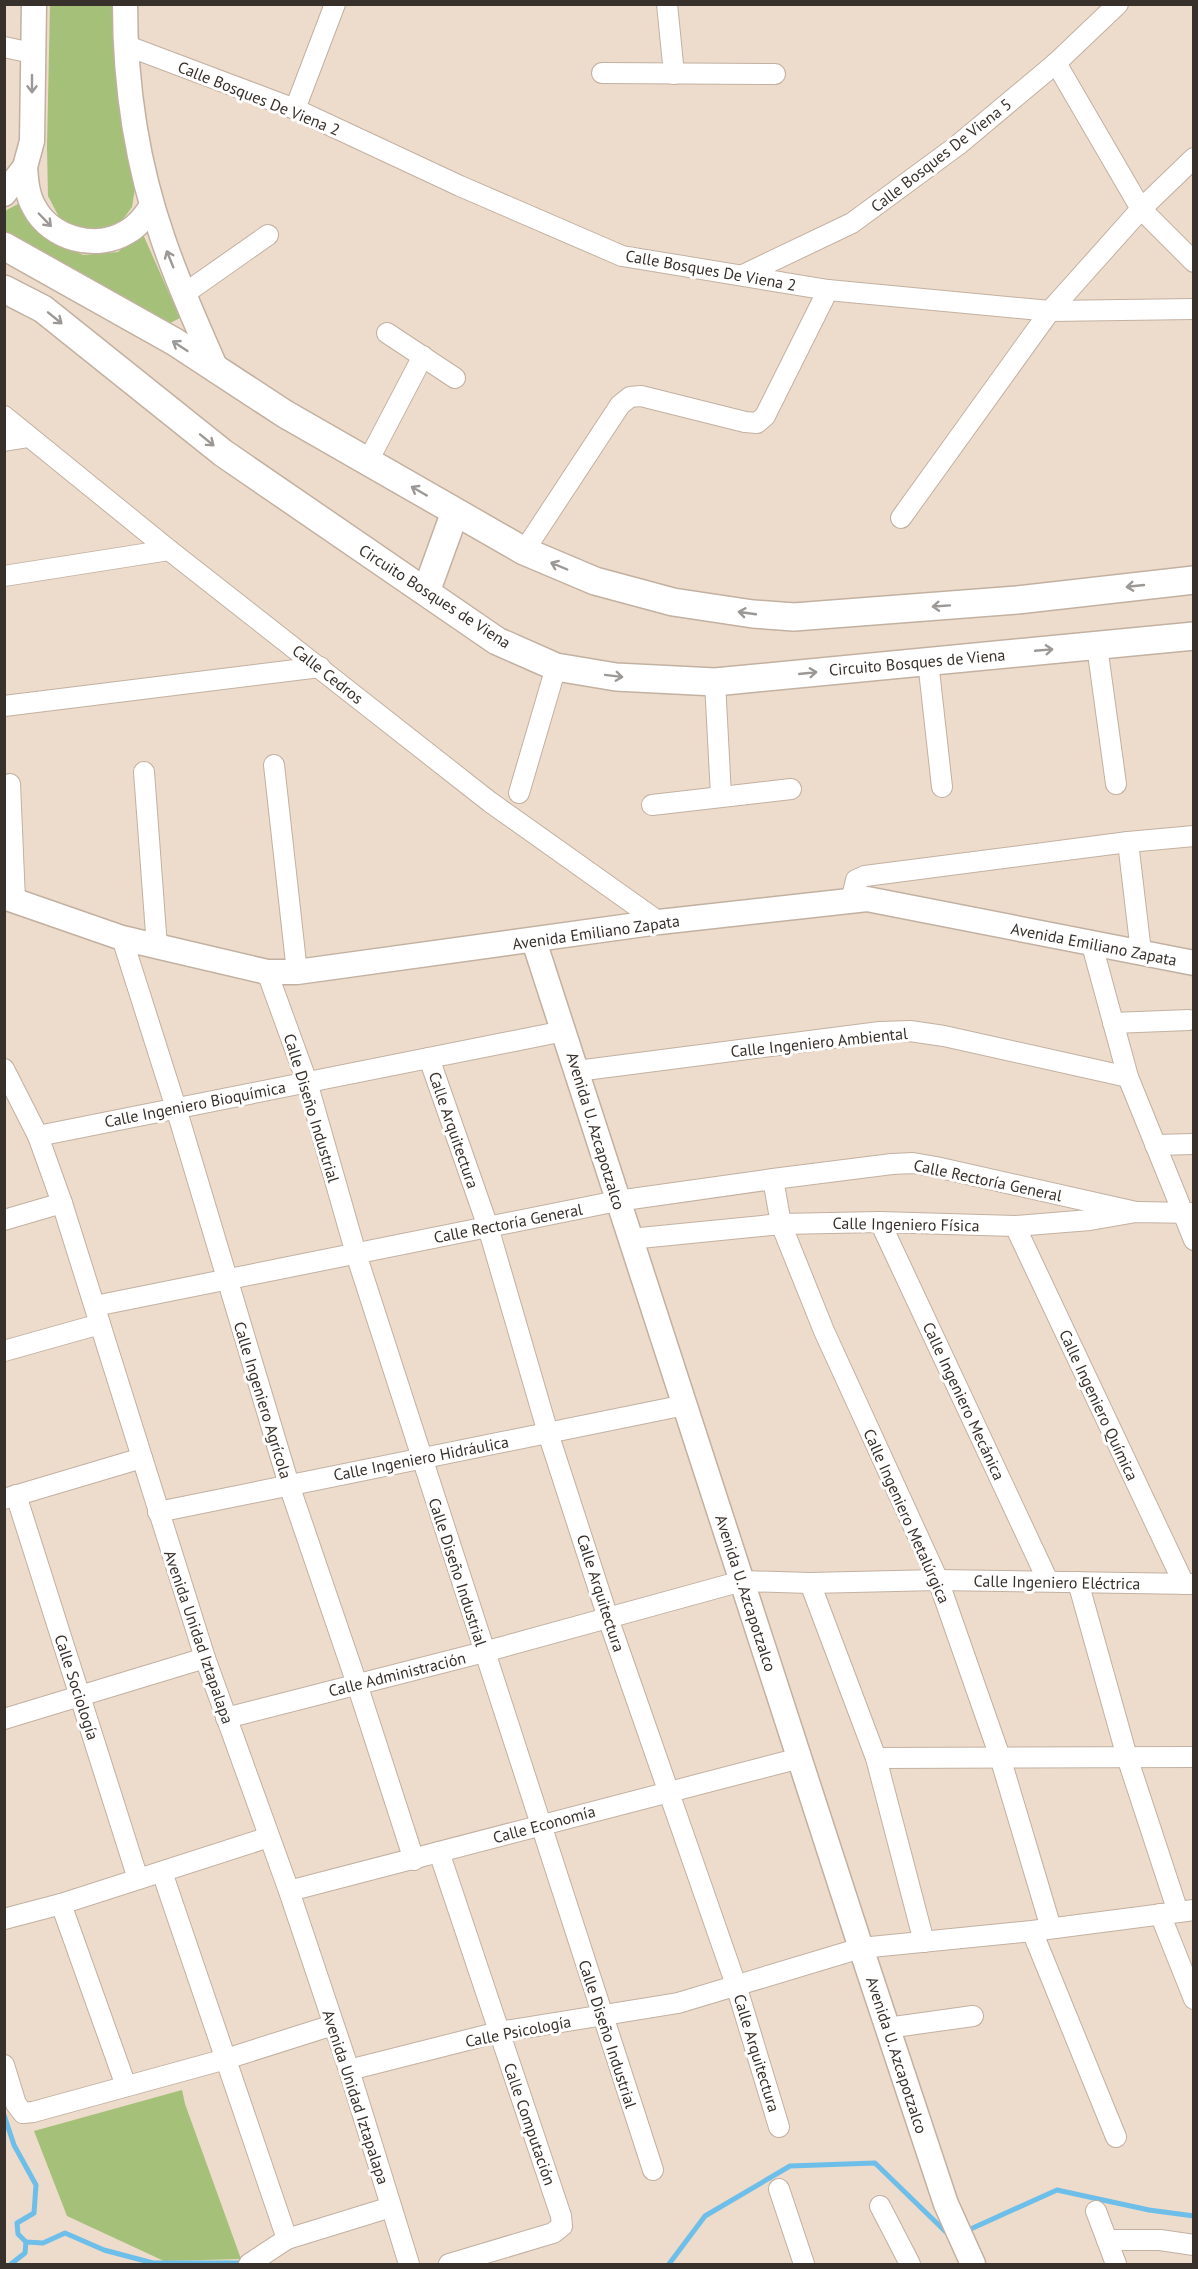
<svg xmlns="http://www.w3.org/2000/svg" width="1198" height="2269" font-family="'PT Sans',sans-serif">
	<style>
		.green { fill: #a5c079 }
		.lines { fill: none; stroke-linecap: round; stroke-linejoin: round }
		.stream { stroke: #6dbfea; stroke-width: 5 }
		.minor-casing { stroke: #c2b1a1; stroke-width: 22 }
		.tertiary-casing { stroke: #c2b1a1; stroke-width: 27 }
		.secondary-casing { stroke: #c2b1a1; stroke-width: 30 }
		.minor { stroke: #fff; stroke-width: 20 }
		.tertiary { stroke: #fff; stroke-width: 24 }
		.secondary { stroke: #fff; stroke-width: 27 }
		.oneway { stroke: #9c9895 }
		.labels { text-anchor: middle; stroke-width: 6; stroke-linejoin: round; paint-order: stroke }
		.street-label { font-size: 16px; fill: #38312b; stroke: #fff }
	</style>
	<rect width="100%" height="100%" fill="#eddbcb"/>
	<!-- green -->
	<g class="green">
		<path d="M 50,5 L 119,5 L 137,175 L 132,207 L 121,222 L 86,233 L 59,217 L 48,196 L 47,147 Z"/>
		<path d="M 27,199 L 50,239 L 83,255 L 118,252 L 142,232 L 180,318 L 168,324 L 5,231 L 5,211 Z"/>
		<path d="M 182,2090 L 185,2104 L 241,2259 L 164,2261 L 67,2216 L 34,2131 Z"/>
	</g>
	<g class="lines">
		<!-- stream -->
		<g class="stream">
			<path d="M 4,2115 L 14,2145 L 36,2185 L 34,2213 L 17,2223 L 18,2234 L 26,2242 L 43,2243 L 65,2233 L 104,2250 L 153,2263 L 245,2263"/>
			<path d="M 964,2232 L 1057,2190 L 1149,2210 L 1194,2216"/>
			<path d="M 11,2264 L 25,2253 L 26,2242"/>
			<path d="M 669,2264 L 705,2216 L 790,2166 L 875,2163 L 948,2234"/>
		</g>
		<defs>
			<g id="minor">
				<path d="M 667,4 L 674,74"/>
				<path d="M 125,45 L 295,109 L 460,186 L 622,256 L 828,290 L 1050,311 L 1194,309"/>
				<path d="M 4,47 L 32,53"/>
				<path d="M 1056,63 L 1141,209 L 1194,262"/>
				<path d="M 602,73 L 775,74"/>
				<path d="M 295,109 L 335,4"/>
				<path d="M 743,275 L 852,223 L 958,145 L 1056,63 L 1118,4"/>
				<path d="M 184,294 L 268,235"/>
				<path d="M 387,333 L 455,378"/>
				<path d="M 4,416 L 169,550 L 490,802 L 659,922"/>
				<path d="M 4,441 L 29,437"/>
				<path d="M 368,461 L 423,356"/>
				<path d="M 901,518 L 1050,311 L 1141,209 L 1194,158"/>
				<path d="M 524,551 L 620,405 L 630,397 L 641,396 L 745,422 L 757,423 L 765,416 L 828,290"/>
				<path d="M 4,576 L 169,550"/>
				<path d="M 1097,646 L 1116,784"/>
				<path d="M 928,661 L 942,787"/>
				<path d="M 715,682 L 721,796"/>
				<path d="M 4,706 L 320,667"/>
				<path d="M 274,765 L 297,972"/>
				<path d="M 144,772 L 157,947"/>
				<path d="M 10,784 L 15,900"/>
				<path d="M 519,793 L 556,667"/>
				<path d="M 652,805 L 791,789"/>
				<path d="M 1128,842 L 1141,952"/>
				<path d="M 851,901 L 856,880 L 865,876 L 1128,842 L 1194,836"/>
				<path d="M 122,938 L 176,1108 L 289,1485 L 357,1684 L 414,1860"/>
				<path d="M 1092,945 L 1128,1077 L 1194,1240"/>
				<path d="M 267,972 L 307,1082 L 356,1254 L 653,2170"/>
				<path d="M 1113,1023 L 1189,1020"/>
				<path d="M 429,1058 L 488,1227 L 548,1433 L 608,1618 L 736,1985 L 779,2127"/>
				<path d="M 4,1069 L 38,1136 L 62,1203 L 205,1658 L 289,1891 L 349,2070 L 409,2264"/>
				<path d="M 577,1071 L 880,1032 L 910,1031 L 944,1036 L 1128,1077"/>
				<path d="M 38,1136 L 564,1031"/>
				<path d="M 1155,1145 L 1194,1144"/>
				<path d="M 773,1179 L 781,1224 L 824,1331 L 938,1580 L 1000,1757 L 1051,1928"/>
				<path d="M 4,1220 L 62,1203"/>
				<path d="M 880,1222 L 1048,1581"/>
				<path d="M 1015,1226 L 1184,1584"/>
				<path d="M 630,1239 L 781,1224 L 880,1222 L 1015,1226 L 1090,1220 L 1136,1212 L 1194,1213"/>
				<path d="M 95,1306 L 617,1201 L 773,1179 L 892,1164 L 913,1163 L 936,1167 L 1136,1212"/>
				<path d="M 4,1351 L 100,1324"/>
				<path d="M 16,1495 L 138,1879"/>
				<path d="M 4,1499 L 142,1458"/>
				<path d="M 158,1512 L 685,1405"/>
				<path d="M 1078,1582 L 1127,1757 L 1178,1912"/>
				<path d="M 810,1583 L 876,1758 L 924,1942"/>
				<path d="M 226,1718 L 484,1652 L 742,1581 L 810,1583 L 938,1580 L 1194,1584"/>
				<path d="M 4,1719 L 205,1658"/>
				<path d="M 876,1758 L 1194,1757"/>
				<path d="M 439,1852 L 561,2216 L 562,2226 L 553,2233 L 449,2264"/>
				<path d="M 162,1872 L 287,2239"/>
				<path d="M 289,1891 L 800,1758"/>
				<path d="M 61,1904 L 126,2086"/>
				<path d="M 1160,1914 L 1194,1999"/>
				<path d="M 4,1919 L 61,1904 L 269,1837"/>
				<path d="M 1032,1931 L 1116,2137"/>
				<path d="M 887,2028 L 973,2016"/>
				<path d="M 4,2065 L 16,2104 L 23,2113 L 33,2112 L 226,2059 L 333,2025"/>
				<path d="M 349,2070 L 499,2032 L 678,2003 L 861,1948 L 1032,1931 L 1194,1910"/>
				<path d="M 779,2189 L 804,2264"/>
				<path d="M 880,2206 L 910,2264"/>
				<path d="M 1096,2211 L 1116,2264"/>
				<path d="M 1107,2240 L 1160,2240 L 1194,2245"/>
				<path d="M 249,2264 L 287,2239 L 391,2207"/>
			</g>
			<g id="tertiary">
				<path d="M 125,4 C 125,83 137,165 163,239 C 178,284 198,327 217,371"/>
				<path d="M 25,167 C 26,181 27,195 34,207 C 51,239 96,251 127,232 C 138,226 145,216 152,206"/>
				<path d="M 4,194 L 25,167 L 32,141 L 34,4"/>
				<path d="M 4,897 L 122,938 L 267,972 L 297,972 L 659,922 L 867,899 L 1194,963"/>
				<path d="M 534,941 L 861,1948 L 946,2204 L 973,2264"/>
			</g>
			<g id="secondary">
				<path d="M 4,246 L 175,342 L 285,414 L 524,551 L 595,581 L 673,602 L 753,614 L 794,617 L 1017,600 L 1194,580"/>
				<path d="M 4,289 L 43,309 L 223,453 L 497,641 L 556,667 L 616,677 L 715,682 L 1194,636"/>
				<path d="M 426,592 L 455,512"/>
			</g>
		</defs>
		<!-- minor casing -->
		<use href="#minor" class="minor-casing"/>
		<!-- tertiary casing -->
		<use href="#tertiary" class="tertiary-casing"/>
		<!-- secondary casing -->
		<use href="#secondary" class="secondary-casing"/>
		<!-- minor -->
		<use href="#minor" class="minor"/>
		<!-- tertiary -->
		<use href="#tertiary" class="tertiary"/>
		<!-- secondary -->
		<use href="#secondary" class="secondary"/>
	</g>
	<!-- one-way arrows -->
	<defs><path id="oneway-shaft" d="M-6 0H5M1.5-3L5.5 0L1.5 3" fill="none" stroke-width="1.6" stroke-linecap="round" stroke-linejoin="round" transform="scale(1.5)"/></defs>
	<g class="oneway">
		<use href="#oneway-shaft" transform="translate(32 84) rotate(90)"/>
		<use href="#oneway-shaft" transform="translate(45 220) rotate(46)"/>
		<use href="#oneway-shaft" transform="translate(170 259) rotate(-112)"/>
		<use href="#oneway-shaft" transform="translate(55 318) rotate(39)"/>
		<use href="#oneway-shaft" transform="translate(180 346) rotate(-147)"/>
		<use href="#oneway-shaft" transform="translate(207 440) rotate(39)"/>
		<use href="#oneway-shaft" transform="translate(419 491) rotate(-150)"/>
		<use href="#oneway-shaft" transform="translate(559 566) rotate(-157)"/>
		<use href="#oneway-shaft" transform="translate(1135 586) rotate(174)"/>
		<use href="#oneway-shaft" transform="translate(941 606) rotate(176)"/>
		<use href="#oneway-shaft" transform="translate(747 613) rotate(-172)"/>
		<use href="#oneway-shaft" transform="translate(1044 650) rotate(-5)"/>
		<use href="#oneway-shaft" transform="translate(808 673) rotate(-6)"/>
		<use href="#oneway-shaft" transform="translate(614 676) rotate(7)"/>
	</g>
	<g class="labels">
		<!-- street labels -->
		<g class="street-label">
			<text transform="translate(259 98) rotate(22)" y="6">Calle Bosques De Viena 2</text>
			<text transform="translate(941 155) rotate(-38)" y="6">Calle Bosques De Viena 5</text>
			<text transform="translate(711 270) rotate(10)" y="6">Calle Bosques De Viena 2</text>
			<text transform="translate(435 596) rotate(33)" y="6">Circuito Bosques de Viena</text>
			<text transform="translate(917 662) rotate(-5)" y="6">Circuito Bosques de Viena</text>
			<text transform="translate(328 674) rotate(38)" y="6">Calle Cedros</text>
			<text transform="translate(596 932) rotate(-8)" y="6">Avenida Emiliano Zapata</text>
			<text transform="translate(1094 944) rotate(11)" y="6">Avenida Emiliano Zapata</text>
			<text transform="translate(819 1042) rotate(-6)" y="6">Calle Ingeniero Ambiental</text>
			<text transform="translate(195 1104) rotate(-11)" y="6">Calle Ingeniero Bioquímica</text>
			<text transform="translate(312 1108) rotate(73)" y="6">Calle Diseño Industrial</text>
			<text transform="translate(454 1130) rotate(71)" y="6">Calle Arquitectura</text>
			<text transform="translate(596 1131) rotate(73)" y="6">Avenida U. Azcapotzalco</text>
			<text transform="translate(988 1180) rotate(12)" y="6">Calle Rectoría General</text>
			<text transform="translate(508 1223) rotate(-11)" y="6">Calle Rectoría General</text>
			<text transform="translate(906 1224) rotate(1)" y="6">Calle Ingeniero Física</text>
			<text transform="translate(263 1400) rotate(73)" y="6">Calle Ingeniero Agrícola</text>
			<text transform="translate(964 1401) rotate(65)" y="6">Calle Ingeniero Mecánica</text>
			<text transform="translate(1099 1405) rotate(65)" y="6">Calle Ingeniero Química</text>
			<text transform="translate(421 1458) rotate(-11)" y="6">Calle Ingeniero Hidráulica</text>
			<text transform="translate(907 1516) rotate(66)" y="6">Calle Ingeniero Metalúrgica</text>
			<text transform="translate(458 1572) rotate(72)" y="6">Calle Diseño Industrial</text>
			<text transform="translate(1057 1582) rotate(1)" y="6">Calle Ingeniero Eléctrica</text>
			<text transform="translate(601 1593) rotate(72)" y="6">Calle Arquitectura</text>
			<text transform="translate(746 1593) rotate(72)" y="6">Avenida U. Azcapotzalco</text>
			<text transform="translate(199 1637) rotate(71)" y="6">Avenida Unidad Iztapalapa</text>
			<text transform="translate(397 1674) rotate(-14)" y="6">Calle Administración</text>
			<text transform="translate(77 1687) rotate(72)" y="6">Calle Sociología</text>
			<text transform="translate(544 1824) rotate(-15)" y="6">Calle Economía</text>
			<text transform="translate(518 2031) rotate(-11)" y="6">Calle Psicología</text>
			<text transform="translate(608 2034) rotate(72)" y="6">Calle Diseño Industrial</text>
			<text transform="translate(757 2053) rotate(73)" y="6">Calle Arquitectura</text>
			<text transform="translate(897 2055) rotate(72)" y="6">Avenida U. Azcapotzalco</text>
			<text transform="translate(356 2097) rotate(72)" y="6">Avenida Unidad Iztapalapa</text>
			<text transform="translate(530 2124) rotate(71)" y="6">Calle Computación</text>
		</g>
	</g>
	<!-- border -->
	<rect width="1198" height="2269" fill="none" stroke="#38312b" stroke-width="12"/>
</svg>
